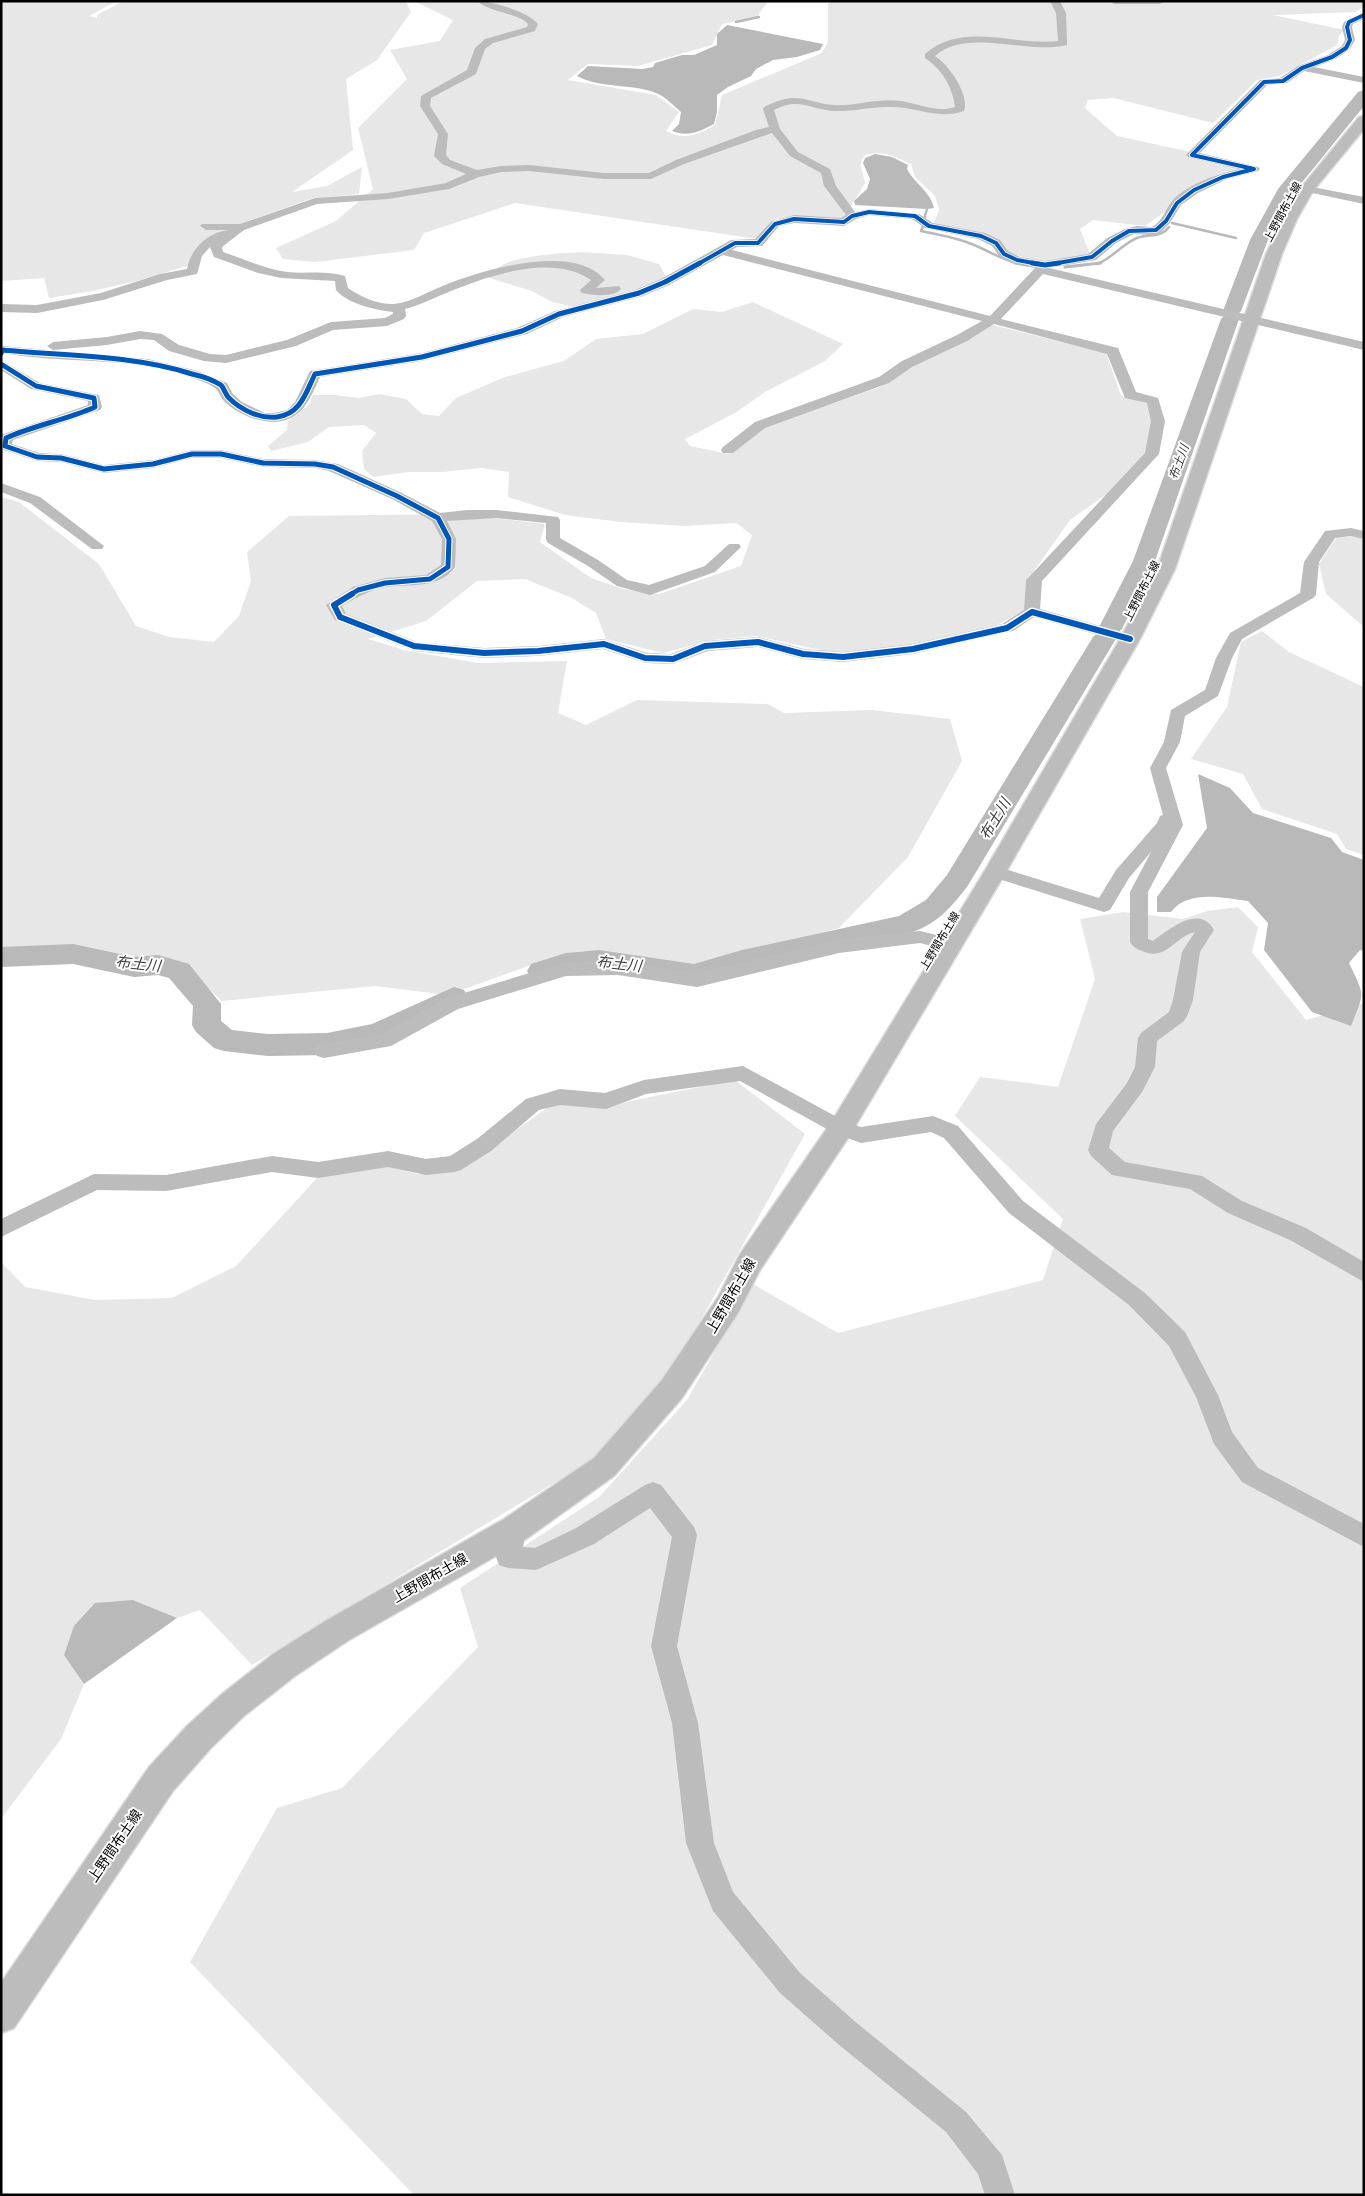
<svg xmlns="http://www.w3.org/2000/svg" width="1365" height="2196" font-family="Figtree,'Noto Sans JP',sans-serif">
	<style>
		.green { fill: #e7e7e7 }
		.water { fill: #b9b9b9 }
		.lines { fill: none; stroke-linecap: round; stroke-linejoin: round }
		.stream-far1 { stroke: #b9b9b9; stroke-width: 2.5 }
		.stream { stroke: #b9b9b9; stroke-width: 3 }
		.river { fill: #b9b9b9; fill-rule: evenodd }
		.major-casing { stroke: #dbdbdb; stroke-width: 3 }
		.minor { fill: #bcbcbc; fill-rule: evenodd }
		.major { fill: #bcbcbc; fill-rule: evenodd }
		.cycleway-far2-casing { stroke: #fff; stroke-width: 5.5 }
		.cycleway-far1-casing { stroke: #fff; stroke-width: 7 }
		.cycleway-casing { stroke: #fff; stroke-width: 9 }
		.cycleway-far2 { stroke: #0057b8; stroke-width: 4 }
		.cycleway-far1 { stroke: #0057b8; stroke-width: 5 }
		.cycleway { stroke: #0057b8; stroke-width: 6 }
		.labels { text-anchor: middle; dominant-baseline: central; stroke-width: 4; stroke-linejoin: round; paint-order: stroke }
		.far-street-label { font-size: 11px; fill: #000; stroke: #fff }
		.far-water-label { font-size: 12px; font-style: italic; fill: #3c3c3c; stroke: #fff }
		.street-label { font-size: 14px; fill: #000; stroke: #fff }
		.water-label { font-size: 15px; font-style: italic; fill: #3c3c3c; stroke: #fff }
	</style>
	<rect width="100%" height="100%" fill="#fff"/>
	<g class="green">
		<path d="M1,1H117L89,16L97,18V15L123,1H406L411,12L377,60L346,79L353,150L292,192L327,186L362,167L359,194L313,198L251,220L210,239L193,264L141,280L93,291L49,298L44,278L1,281Z"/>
		<path d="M414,1H768L757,17L722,24L712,45L638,66L588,64L568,80L656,95L679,112L666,131C686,141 696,135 715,125L722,95L822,53L828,42V4L833,1H1364V7L1355,12L1273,15L1345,30L1339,36L1337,45L1280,76L1257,80L1213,123L1113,98L1088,100L1085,108L1117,136L1191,152L1245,168L1212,178L1145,226L1093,220L1080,229L1090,254L1050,262L1030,259L1009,253L990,236L933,225L939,210L935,196L915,177L911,164C893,156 884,150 865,155L860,163L865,183L843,219H776L757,239L515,203L424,233L414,250L315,262L283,259L276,248L336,221L373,189L358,128L407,79L390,50L440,41L453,20Z"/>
		<path d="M582,252L627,255L659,264L666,277L628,297L589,310L552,302L532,291L489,278C499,254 559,254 582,252Z"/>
		<path d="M753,302L843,344L825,361L765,392L735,413L685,439L690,446L728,454L765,427L880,387L903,371L993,325L1106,353L1121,395L1148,404L1153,420L1146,454L1114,489L1070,520L1027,581L1025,610L993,627L920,643L844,655L756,636L712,640L663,653L606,639L596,613L570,597L525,579L477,581L426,621L368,639L404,650L478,663L567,661L558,713L586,725L637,700L768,704L784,713L872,710L950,719L962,761L908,857L839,928L698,966L583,951L536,963L448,995L375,986L222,1001L185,967L83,948L1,950V497L19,502L99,564L136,626L169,637L214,642L239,616L251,581L247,552L289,516L460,514L545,524L540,542L591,578L623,589L659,594L741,566L752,535L736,523L684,526L621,522L565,515L508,497L509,472L481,468L442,472H409L373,477L364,469L362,451L376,433L364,425L329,427L308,442L271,451L268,446L287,430L288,421L309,405L313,395H336L358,398L380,394L406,399L422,414L439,416L456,398L505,377L564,361L596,339L643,334L693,309L722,312Z"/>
		<path d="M1355,536L1364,539V627L1326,594L1319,564L1336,538Z"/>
		<path d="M1262,631L1289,652L1364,687V855L1346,849L1337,834L1262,809L1243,774L1191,759L1227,707L1241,642Z"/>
		<path d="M1238,907L1258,927L1252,952L1306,1020L1364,1003V2195H414L190,1962L277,1808L342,1788L478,1647L460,1588L599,1497L687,1400L753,1284L838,1333L1043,1280L1063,1219L955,1116L980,1077L1058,1087L1095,979L1080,919L1123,912L1183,919L1207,911Z"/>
		<path d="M735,1080L805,1134L665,1384L592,1460L252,1665L200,1610L177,1618L133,1600L65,1655L84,1684L61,1739L1,1819V1262L25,1287L95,1300L172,1298L236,1266L318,1177L383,1165L417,1174L461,1169L554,1103L610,1105Z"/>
	</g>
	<g class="water">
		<path d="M727,25L823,44L820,50L797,57L773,60L756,69L751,76L728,87L717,95V112L714,124C699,132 688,137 672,131L679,124L681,112C674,106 665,96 656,93C631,83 601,89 577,76L588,66L643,69L653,67L655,63L682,55H694L717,45V34Z"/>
		<path d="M875,154L892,157L908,165L907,169C915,184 930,191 934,208L927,209L855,205L854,201L867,189L870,179L863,163L865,158Z"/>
		<path d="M1198,774L1230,788L1253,813L1331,838L1342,852L1364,860V951L1360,950L1349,963C1365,997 1365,991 1351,1026L1312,1012L1264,950L1268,923L1248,901C1224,898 1188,889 1171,912H1157V897L1207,828Z"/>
		<path d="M133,1600L177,1618L84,1684L64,1655L74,1626L95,1603Z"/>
	</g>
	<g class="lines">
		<g class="stream-far1">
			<path d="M736,22L759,17"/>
			<path d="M924,219L927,209"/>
			<path d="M1172,223L1236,238"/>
			<path d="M923,226L921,231C939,235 957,237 974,245C991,252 1004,261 1021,264"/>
			<path d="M1097,264C1113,258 1122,244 1137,238C1149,233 1160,239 1169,227"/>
		</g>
		<g class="stream">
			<path d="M1015,263L1038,267"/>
			<path d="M1065,267L1101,263"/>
		</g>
		<g class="river">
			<path d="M1364,90V106L1295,191L1268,240L1241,311L1237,315L1239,319L1155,561L1122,629L1115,635L1117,637L967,887C949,910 936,925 907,934L742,970L694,984L599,970L567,973L541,981L531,978L527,971L531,964L566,953L599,950L694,964L742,950L899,916L926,900L947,875L1093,637L1100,631L1098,629L1133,561L1221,319L1225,315L1223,311L1250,240L1278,189L1358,92Z"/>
			<path d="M73,944L134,957L158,955L189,964L221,1004V1021L232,1030L268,1034L327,1033L372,1024L454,987L464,990L468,997L464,1004L379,1044L327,1055L268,1056L224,1051L214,1048L196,1032L192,1025L193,1006L169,978L158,975L134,977L73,964L1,967V947Z"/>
		</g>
		<g class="major-casing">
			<path id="major" d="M1364,116V129L1313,191L1297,219L1282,254L1175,569L1140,639L1006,872L850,1135L760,1270L738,1313L682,1398L614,1476L526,1539L349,1640L295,1676L244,1716L211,1748L173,1791L14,2028L1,2033V1983L149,1767L187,1726L222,1694L273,1654L327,1620L504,1519L594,1458L662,1380L718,1297L740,1254L832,1121L984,872L1120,639L1157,569L1266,254L1283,219L1300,189L1359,117Z"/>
		</g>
		<g class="minor">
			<path d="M477,1C492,1 529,12 538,24L535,31L493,43L485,49L476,74L431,98L430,106L448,134L446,155L450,160L477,170L501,166L529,165L604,173H649L676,160L756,130L769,127L763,109L764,107C803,87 808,107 843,105C862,104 882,98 901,101C919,104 937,113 955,107C953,88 942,69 925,58V54C962,21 1014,46 1058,41L1056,13L1050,1H1060L1066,13L1067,45C1027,55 967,27 935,56C949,65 970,95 964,111C938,120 917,107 891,107C872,106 853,112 833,111C809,109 799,97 774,110L780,129L798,152L830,169L836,186L855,212L869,209L919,214L933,223L985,233L1000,240L1008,251L1020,257L1045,261L1088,254L1107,238L1125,229L1137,226L1152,227C1163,221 1165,209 1173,200C1190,183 1216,175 1239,169L1188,157L1186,155L1260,80L1280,78L1298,66L1328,55L1342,46L1345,40L1342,27L1344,22L1364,12V19L1353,24L1352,27L1355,40C1347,57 1330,61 1314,67L1364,77V83L1304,71L1287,83L1267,85L1200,153L1258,167L1260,169L1258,171L1227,179L1198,193L1181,205L1170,223L1160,233L1151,235L1134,234L1116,243L1096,260L1049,268L1364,342V350L1043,274L1001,319L1118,348L1136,392L1158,398L1165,421L1159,454L1042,581L1040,609L1136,636L1138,639L1136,642L1130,644L1034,617L1013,631L913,654L843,662L803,659L758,647L708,651L673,664L645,663L603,649L538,656L484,658L414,651L335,620L326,605L353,587L385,578L426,575L441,565L442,539L432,521L392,499L329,471L315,468L263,467L221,458H192L153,468L104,473L61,462L37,461L1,449V435L88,405V401L31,389L1,370V360L40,383L99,395L102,407L100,410L13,440L12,444L39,453L61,454L104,465L153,460L192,450H221L263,459L315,460L338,464L402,493L440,513L467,510H496L558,517L560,520V538L598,560L627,580L649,585L705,566L729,544H739L741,547L715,572L650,595L617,586L588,566L548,543L546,540V523L496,518L447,521L456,539L455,567C440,589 409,584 386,587C369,590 356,598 342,606L346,614L417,642L484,648L538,646L604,639L647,653L671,654L705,641L758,637L804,649L843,652L913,644L1002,624L1024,610L1026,580L1029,577L1145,453L1151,421L1147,403L1125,398L1107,354L994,324L967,341L912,367L889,383L765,428L733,453H723L721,450L723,447L755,422L879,377L902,361L957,335L982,321L723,255L669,285L643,296L563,317L527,334L422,361L320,377C310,399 302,421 274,422C257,422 235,413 223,400C220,396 218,390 215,388C208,383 198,380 190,377C130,356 63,364 1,353V347L3,346L148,359L198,371L227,383L233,394L242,402L265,413H274L287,410L295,402L310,371L422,353L517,328L555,311L635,290L661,279L731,240L755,239L771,222L794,215L841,218L846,215L824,186L821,173L790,156L772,133L684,164L651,179H604L529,171L501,172L479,177L449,189L388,199L317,204L244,230L222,247L223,252C244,259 265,269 287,272C307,274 326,270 345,276L348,288C361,297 378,305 395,304C412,302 429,291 445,285C482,270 574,242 605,280L596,288L619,286L621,289C613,298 593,295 582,293L580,290L591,280C551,252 485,277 444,294C431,299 418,306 405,309L406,316L404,319L387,326L333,330L296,346L226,363L204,361L169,351L154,340L140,339L107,345L53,350L47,346L53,342L107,337L140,331L162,334L179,345L210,354L226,355L287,340L331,322L385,318L393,314V312C375,310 348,304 336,290L335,281L281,278L258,273L214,257L210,247L202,256L197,274L167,280L103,300L37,313L1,312V304L37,305L101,293L160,274L187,269C191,248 208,232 229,230H206L200,226L202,224H240L315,198L388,193L446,183L466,174L442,164L434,156L438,134L420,106L421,96L467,70L475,48L485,39L527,27L528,24C518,13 491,13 477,1ZM869,215L912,219L925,228L978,239L992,246L1000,257L1013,263L1036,267L990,316L732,250L737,247L762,246L779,226L794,223L844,226L856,219Z"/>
			<path d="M1109,1H1165L1160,4H1114Z"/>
			<path d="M1307,186L1364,197V204L1303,191L1301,189L1303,187Z"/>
			<path d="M1,483L40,497L104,546L102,549H92L30,503L1,492Z"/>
			<path d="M1351,528L1364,531V539L1351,536L1335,538L1319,562L1316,595L1313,598L1242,639L1232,658L1218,696L1185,716L1180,742L1166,768L1183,825L1148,892V939L1153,941C1170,929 1199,904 1214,930L1200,952L1193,1000L1187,1016L1184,1021L1157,1041L1155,1067L1142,1092L1113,1131L1109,1148L1125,1162L1202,1176L1242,1201L1306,1228L1364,1262V1282L1290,1240L1228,1213L1190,1189L1112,1175L1091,1156L1088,1150L1096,1124L1127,1083L1135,1067L1138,1038L1141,1033L1169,1012L1173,1000L1182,952L1195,932C1174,937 1166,962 1142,951C1137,949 1133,947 1130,942V892L1151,852L1129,878L1110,910L1104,912L989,876L986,872L989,868L995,866L1099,898L1116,870L1157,823L1160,816L1163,815L1150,768L1164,742L1171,710L1205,690L1216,658L1230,633L1300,593L1304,562L1325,531Z"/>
			<path d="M920,931L958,940L960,945L958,950L951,951L920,943L839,953L697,987L618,975L566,976L458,1009L391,1046L324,1058L317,1056L314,1051L317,1046L324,1044L380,1035L444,999L566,962L618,961L697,973L839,939Z"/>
			<path d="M743,1066L848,1123L861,1127L933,1116L958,1126L1023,1201L1145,1293L1185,1332L1218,1395L1232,1432L1258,1468L1364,1524V1547L1242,1482L1214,1444L1196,1397L1169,1346L1129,1305L1009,1213L944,1138L931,1132L861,1143L834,1133L740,1081L646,1094L606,1109L560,1105L539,1110L491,1151L461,1170L454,1172L426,1175L388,1167L318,1178L272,1172L166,1191L97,1190L1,1237V1219L94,1174L166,1175L272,1156L318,1162L388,1151L426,1159L450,1156L477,1139L526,1099L560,1089L605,1093L644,1080Z"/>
			<path d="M653,1482L661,1485L694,1527L697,1535L677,1646L698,1723L714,1843L733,1892L800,1973L858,2024L966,2112L1002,2155L1015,2195H985L978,2174L946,2132L838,2044L780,1993L713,1911L686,1843L672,1723L651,1646L672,1537L650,1508L594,1544L536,1570L508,1568L499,1565L496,1557L506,1521L515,1518L524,1521L527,1529L523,1547L535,1548L576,1528L645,1485Z"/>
		</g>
		<use href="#major" class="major"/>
		<g class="cycleway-far2-casing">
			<g id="cycleway-far2">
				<path d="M698,264L735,243H758L775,224L794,219L844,222L852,216L869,212L915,216L929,226L981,236L996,243L1004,254L1017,260L1039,264"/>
				<path d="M1052,264L1092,257L1112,241L1129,231L1156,230L1166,221L1177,203L1194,190L1223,177L1254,169L1192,155L1264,82L1283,81L1302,68L1332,57L1346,48L1350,40L1347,27L1349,22L1364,15"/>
			</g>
		</g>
		<g class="cycleway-far1-casing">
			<g id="cycleway-far1">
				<path d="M1032,263L1045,265L1059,263"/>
				<path d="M1,353L3,350C65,356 133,355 192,374C201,376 213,380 221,385C224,388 225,394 229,398C241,410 260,419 277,417C301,414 306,392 315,374L422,357L522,331L559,314L639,293L665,282L700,263"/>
				<path d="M1,364L36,386L94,398L95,407C66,420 35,425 6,438L5,446L37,457L61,458L104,469L153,464L192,454H221L263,463L315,464L333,467L397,496L438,518L449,539L448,567L430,579L385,583L358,590L350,595"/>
			</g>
		</g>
		<g class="cycleway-casing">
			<path id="cycleway" d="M352,594L334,605L340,617L414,646L484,653L538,651L604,644L645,658L673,659L705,646L758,642L803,654L843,657L913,649L1007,628L1032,612L1130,639"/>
		</g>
		<use href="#cycleway-far2" class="cycleway-far2"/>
		<use href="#cycleway-far1" class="cycleway-far1"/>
		<use href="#cycleway" class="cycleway"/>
	</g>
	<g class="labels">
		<g class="far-street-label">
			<text transform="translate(1283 212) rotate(-62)">上野間布土線</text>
			<text transform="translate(1142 591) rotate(-63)">上野間布土線</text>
			<text transform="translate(940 941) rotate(-59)">上野間布土線</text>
		</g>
		<g class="far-water-label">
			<text transform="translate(1179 462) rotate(-70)">布土川</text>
		</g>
		<g class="street-label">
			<text transform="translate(731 1296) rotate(-60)">上野間布土線</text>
			<text transform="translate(430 1578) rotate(-30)">上野間布土線</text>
			<text transform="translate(115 1846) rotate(-56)">上野間布土線</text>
		</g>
		<g class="water-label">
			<text transform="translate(995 819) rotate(-59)">布土川</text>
			<text transform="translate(138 964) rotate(6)">布土川</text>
			<text transform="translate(619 964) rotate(6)">布土川</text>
		</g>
	</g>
	<rect width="1365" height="2196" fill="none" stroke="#000000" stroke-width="5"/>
</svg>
